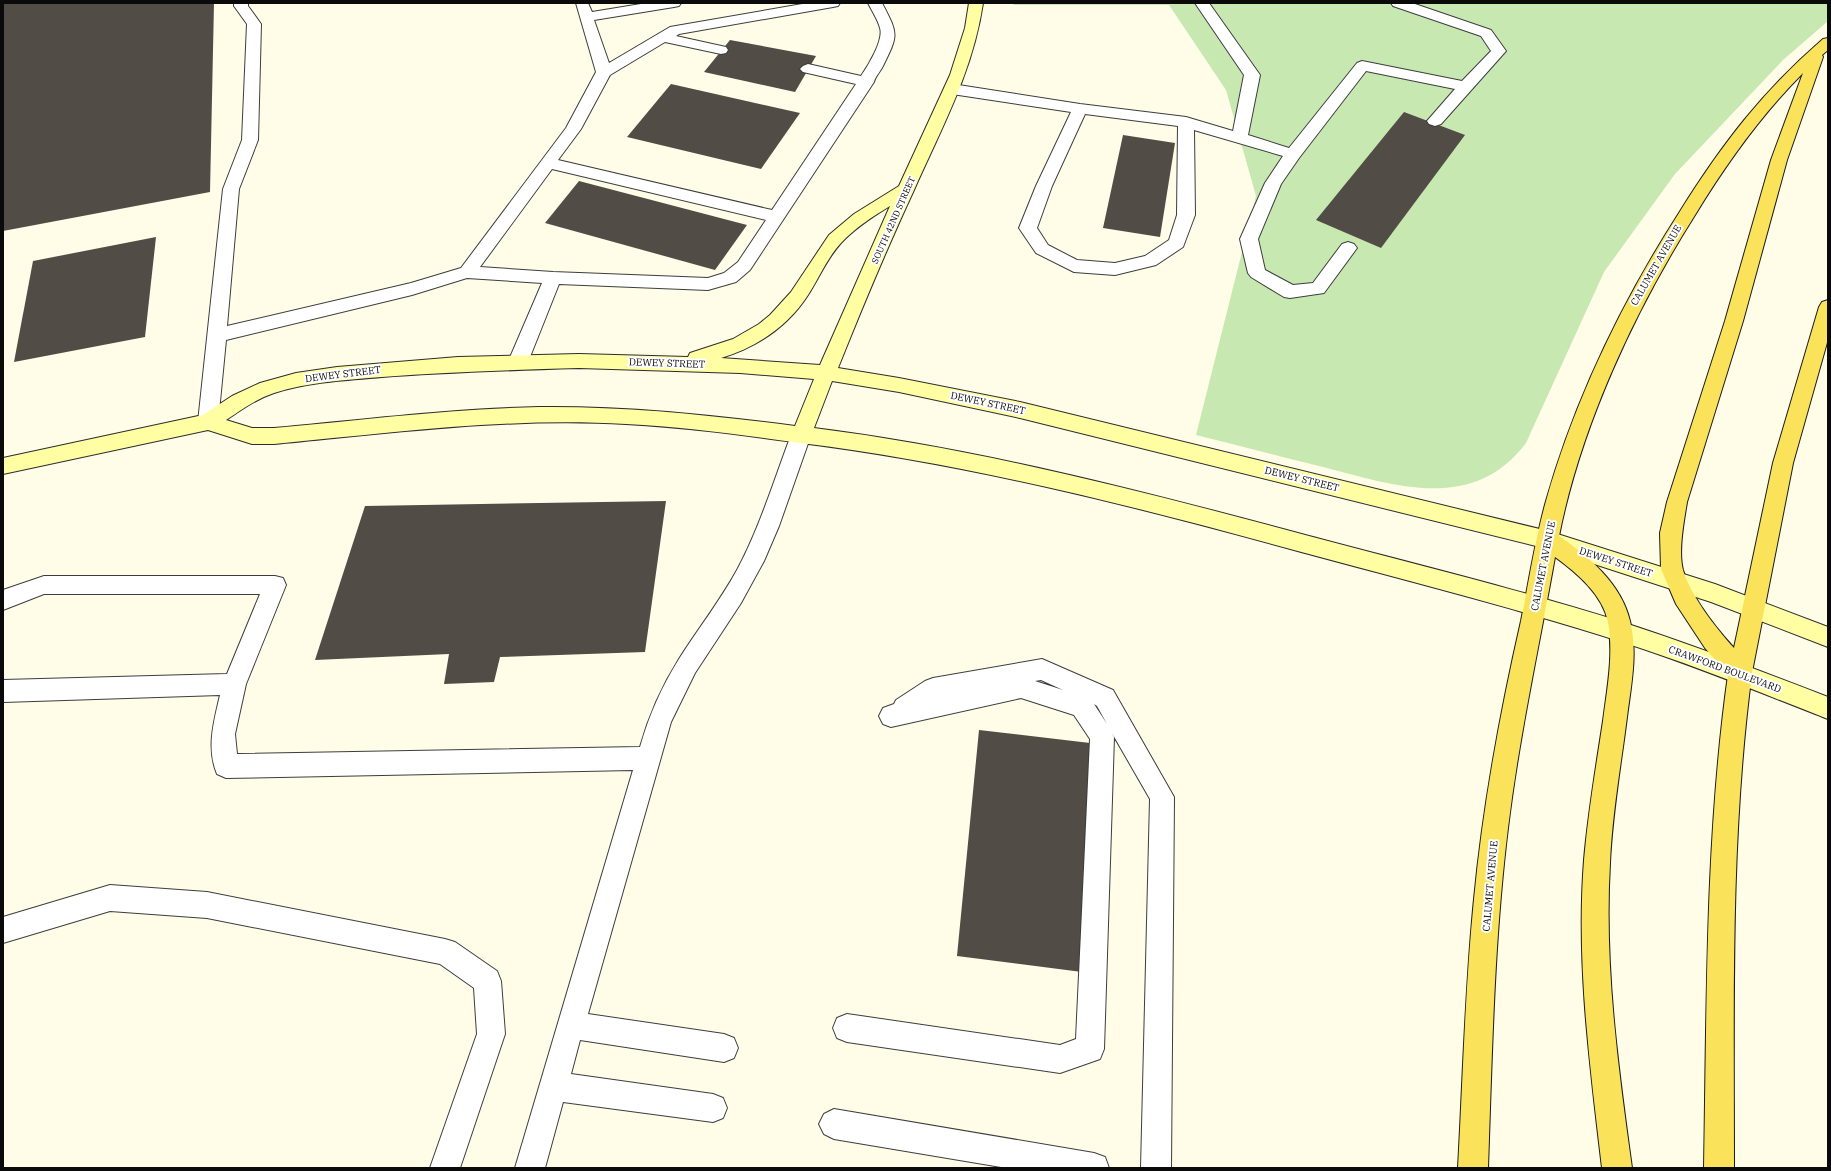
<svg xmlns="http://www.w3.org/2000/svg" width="1831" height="1171" font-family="'IBM Plex Serif',serif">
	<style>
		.green { fill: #c8e8b1 }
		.building { fill: #524c46 }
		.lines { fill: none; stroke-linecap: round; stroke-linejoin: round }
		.lane-casing { stroke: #3d3d3d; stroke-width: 2 }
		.secondary-casing { stroke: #2c2c2c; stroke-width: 2 }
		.primary-casing { stroke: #1b1b1b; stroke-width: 2 }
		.lane { fill: #fff; fill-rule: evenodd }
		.secondary { fill: #fffea2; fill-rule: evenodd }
		.primary { fill: #fae35b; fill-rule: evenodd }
		.labels { text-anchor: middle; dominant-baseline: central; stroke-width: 4; stroke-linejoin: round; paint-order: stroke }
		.far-street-label { font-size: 9px; fill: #0a0a0a; stroke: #fff }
		.street-label { font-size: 10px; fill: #0a0a0a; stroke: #fff }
	</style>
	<rect width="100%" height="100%" fill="#fffde7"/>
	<path class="green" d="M1013,3H1828V21L1783,60L1675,174L1604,272L1526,443C1472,515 1391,484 1319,466C1278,456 1237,445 1196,435L1256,196L1226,90L1169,5H1014Z"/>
	<g class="building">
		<path d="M3,3H214L210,192L3,231Z"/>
		<path d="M730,40L816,56L795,92L704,72Z"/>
		<path d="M671,84L800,113L761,169L627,137Z"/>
		<path d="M1404,112L1465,135L1381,248L1316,220Z"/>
		<path d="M1123,135L1175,143L1160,237L1103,228Z"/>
		<path d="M579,181L747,225L715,270L545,223Z"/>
		<path d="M156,237L145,337L14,362L33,261Z"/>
		<path d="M666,501L645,652L500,657L494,682L444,684L449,654L315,660L365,506Z"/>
		<path d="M979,730L1090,743L1082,972L957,956Z"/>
	</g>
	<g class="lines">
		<g class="lane-casing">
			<g id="lane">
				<path d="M234,3H248V6L261,24L258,140L239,189L227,326L411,283L461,268L566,128L596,72L576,3H588L592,12L647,3H681L679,6L674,7L594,20L609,63L670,27L808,3H840L838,6L833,7L679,34L676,36L726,47L728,50L726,53L721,54L665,42L610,75L581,129L558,160L772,210L856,84L803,72L800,69L803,66L808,64L861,76C868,66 884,40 880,28C878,20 872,11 868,3H882C898,34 899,34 883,66C880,72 875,77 874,82L750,270L736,282L708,290L559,284L528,362L525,367L518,369L511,367L508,362L542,283L467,278L412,295L226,340L218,422L215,427L208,430L201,427L198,422L223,189L242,140L247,24L234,6ZM552,169L766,220L738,262L724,273L708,278L553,272L480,267Z"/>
				<path d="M1195,3H1209L1260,75L1248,135L1289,148L1357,63L1362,61L1462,81L1491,51L1481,36L1393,6L1391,3H1412L1491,30L1506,51L1441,124L1435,126L1429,124L1427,121L1455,89L1366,71L1299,158L1281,184L1258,239L1265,270L1293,285L1313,283L1342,244L1348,242L1354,244L1357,248L1324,293L1290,298L1284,297L1251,277L1248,273L1240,239L1265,183L1283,156L1194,130L1195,215L1183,247L1156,265L1115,275L1074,272L1036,253L1019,228L1036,186L1071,112L952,94L947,92L944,89L947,86L952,84L1080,104L1186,117L1233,131L1244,75ZM1085,114L1178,126L1177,215L1169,240L1145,256L1115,263L1077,260L1048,245L1037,228L1052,186Z"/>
				<path d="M801,427L808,429L811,435L779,526L764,561L741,603L695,673L671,722L588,1014L724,1034L734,1038L738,1048L734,1058L724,1062L580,1040L571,1074L713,1094L723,1098L727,1108L723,1118L713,1122L563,1102L545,1168H515L633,770L226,778L217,774C206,748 214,721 220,695L3,702V680L227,674L260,594H44L3,610V590L44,576H275L283,578L286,585L246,684L235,734L237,754L640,747C649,715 662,686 679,659C698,629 720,601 737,570C760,527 774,480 791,435L794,429Z"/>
				<path d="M1042,659L1113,690L1174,797L1171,1168H1141L1150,799L1112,733L1114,737L1104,1049L1100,1059L1060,1073L847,1042L837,1038L833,1028L837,1018L847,1014L1060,1045L1076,1039L1090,739L1074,715L1021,698L891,727L883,724L879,716L883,708L894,704L896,700L925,681L933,678ZM1041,680L1063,690L1035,681ZM1094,704L1097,706L1107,724Z"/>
				<path d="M110,885L207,892L445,939L455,942L497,971L501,981L505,1034L460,1168H430L477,1034L474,988L440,964L207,918L110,911L3,943V917Z"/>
				<path d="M834,1109L1094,1153L1105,1157L1109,1168H1007L834,1139L824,1134L819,1124L824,1114Z"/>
			</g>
		</g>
		<g class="secondary-casing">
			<path id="secondary" d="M969,3H983C973,71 942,127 914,190C887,248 862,308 838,368L899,378L1020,402L1548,531L1715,584L1828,627V647L1711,602L1548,549L1020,418L899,392L832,381L814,428C981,449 1146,492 1309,536C1414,564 1521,590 1625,623C1693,645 1761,671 1828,697V719C1761,693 1694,665 1625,643C1516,608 1404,580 1294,550C1131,505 968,464 801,443C743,435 684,427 626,424C508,417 391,433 274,444H252L208,430L3,474V458L203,415L232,396L260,383L296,373L337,367L458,357L579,354L688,357L690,353L733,339L759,324L770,315L791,292L829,235L854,214L899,186L950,75L965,28ZM890,206L820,365L721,358C757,347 788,326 808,295C819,278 827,258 841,243C855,228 872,217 890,206ZM579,368L740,373L814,379L795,426C710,415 625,406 539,407C450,409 362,420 274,428H252L226,420C241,410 256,399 274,393C308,382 346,380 382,377C447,372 513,370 579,368Z"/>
		</g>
		<g class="primary-casing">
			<path id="primary" d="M1828,38V50L1822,55L1823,57L1787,160L1743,321L1687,502C1684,521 1678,551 1683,570C1691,596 1715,627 1734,648L1773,463L1819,307L1822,302L1828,300V339L1793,463L1752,672C1730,836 1734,1003 1734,1168H1704C1707,1004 1705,838 1728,675L1705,648L1676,604L1661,569L1660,533L1667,502L1725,321L1771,160L1803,73C1760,116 1726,164 1695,215C1635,310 1581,425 1559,536C1589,557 1621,583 1630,621C1638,652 1631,686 1627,717C1621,765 1612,814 1610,863C1604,965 1618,1067 1632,1168H1602C1590,1066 1576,963 1584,860C1588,813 1596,767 1603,721C1607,689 1614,655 1608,622C1603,595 1577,573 1555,557C1539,647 1519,737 1508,828C1494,941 1492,1055 1488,1168H1458C1463,1078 1465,988 1474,899C1483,805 1500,713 1521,621C1529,581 1535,540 1546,501C1575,399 1622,302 1679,213C1722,144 1762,92 1823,39Z"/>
		</g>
		<use href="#lane" class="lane"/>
		<use href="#secondary" class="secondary"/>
		<use href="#primary" class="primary"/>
	</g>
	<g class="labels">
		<g class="far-street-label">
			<text transform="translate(893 220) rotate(-66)">SOUTH 42ND STREET</text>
		</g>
		<g class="street-label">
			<text transform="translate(1656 265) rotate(-60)">CALUMET AVENUE</text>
			<text transform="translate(667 363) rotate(2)">DEWEY STREET</text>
			<text transform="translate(343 374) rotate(-7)">DEWEY STREET</text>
			<text transform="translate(988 403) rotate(12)">DEWEY STREET</text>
			<text transform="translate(1302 479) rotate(14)">DEWEY STREET</text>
			<text transform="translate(1616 562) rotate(18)">DEWEY STREET</text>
			<text transform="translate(1543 566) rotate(-79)">CALUMET AVENUE</text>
			<text transform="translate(1725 669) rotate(20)">CRAWFORD BOULEVARD</text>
			<text transform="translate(1490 886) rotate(-85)">CALUMET AVENUE</text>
		</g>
	</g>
	<rect width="1831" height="1171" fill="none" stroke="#0a0a0a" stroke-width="8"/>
</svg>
